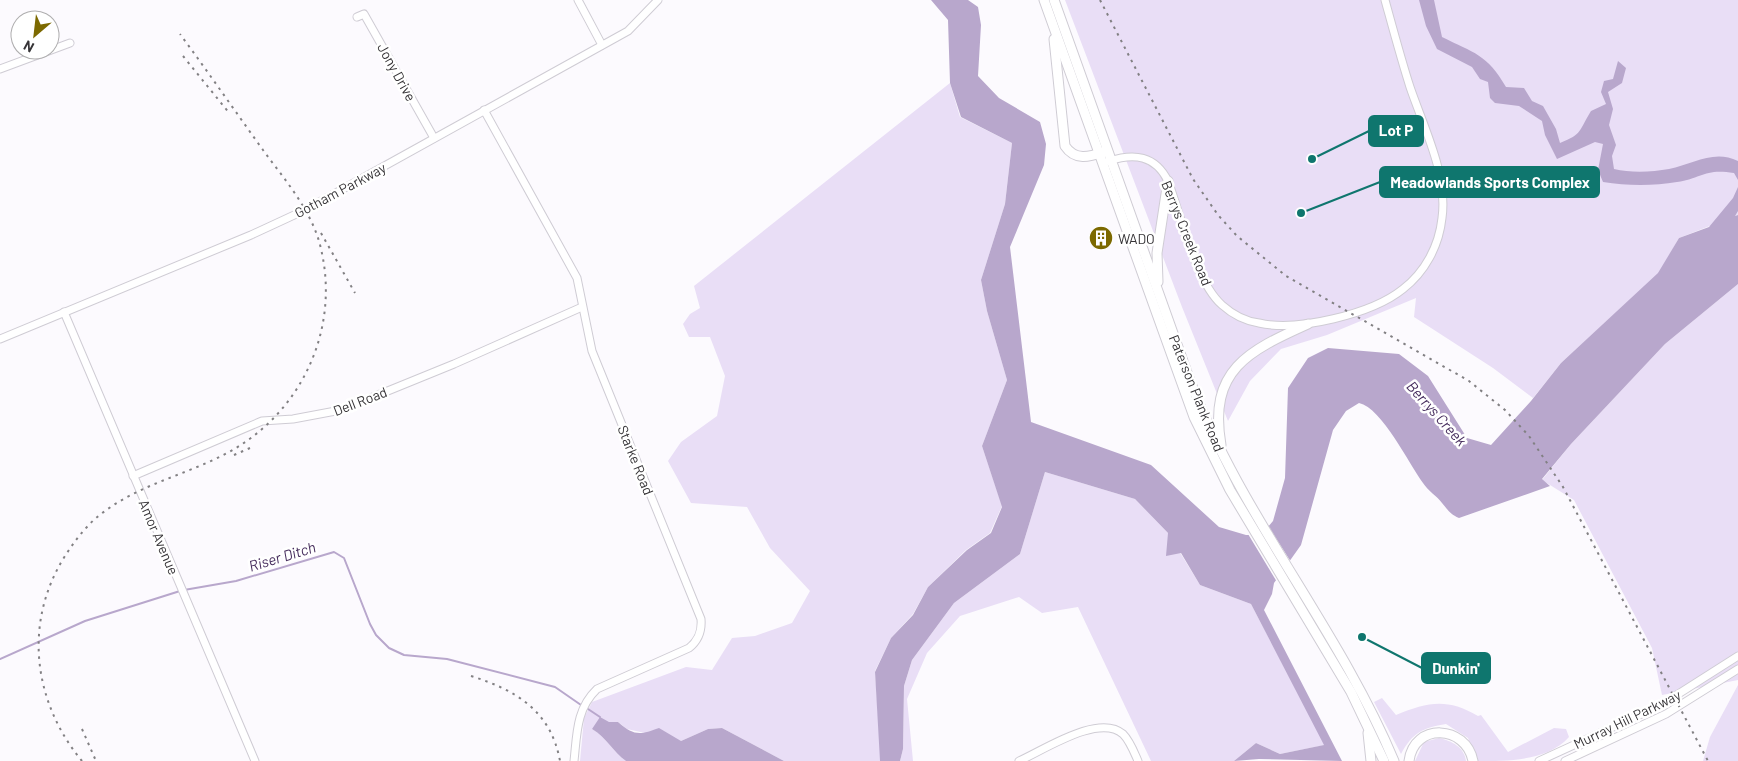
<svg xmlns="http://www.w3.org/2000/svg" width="1738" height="761" font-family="Barlow,sans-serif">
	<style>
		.green { fill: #e9def6 }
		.water { fill: #b8a7cc }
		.pier { fill: #fcfafe }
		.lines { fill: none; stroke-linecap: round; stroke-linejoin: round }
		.stream { stroke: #b8a7cc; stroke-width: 2 }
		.minor-casing { stroke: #cfccd4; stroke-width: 9 }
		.major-casing { stroke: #cfccd4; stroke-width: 11 }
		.minor { stroke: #fff; stroke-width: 7 }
		.major { stroke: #fff; stroke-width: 9 }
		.rail { stroke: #828083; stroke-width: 2; stroke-dasharray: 2.5 5; stroke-linecap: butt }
		.labels { text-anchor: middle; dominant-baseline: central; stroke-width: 5; stroke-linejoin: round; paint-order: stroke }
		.street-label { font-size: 14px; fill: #363437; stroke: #fff }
		.poi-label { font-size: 14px; fill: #363437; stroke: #fff; text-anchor: start }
		.water-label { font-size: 15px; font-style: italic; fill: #462d5d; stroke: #fff }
		.leader { fill: none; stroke: #0f766e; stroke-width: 2 }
		.callout-dot { fill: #0f766e; stroke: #fff; stroke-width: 2 }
		.callout { fill: #0f766e; stroke: #0f766e; stroke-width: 2 }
		.callout-label { font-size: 15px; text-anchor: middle; font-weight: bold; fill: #fff }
	</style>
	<rect width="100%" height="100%" fill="#fcfafe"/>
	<g class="green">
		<path d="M1065,0H1738V215L1679,238L1659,273L1561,363L1533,398L1493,368L1414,317L1416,298L1327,335L1281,349L1250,381L1228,421L1182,307Z"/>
		<path d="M950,83L960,117L1012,143L1005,204L981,280L987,311L1007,380L982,446L1002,506L990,533L966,550L928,587L913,614L891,638L875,671L881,759L880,761H784L722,728L708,729L681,741L627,729L618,722H609L592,729C607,738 613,752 626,761H580L584,718L592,702L686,667L712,670L732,638L755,636L792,623L810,591L770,548L747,507L691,503L668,461L681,442L717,416L725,376L710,337H689L683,324L690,314L700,308L694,286Z"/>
		<path d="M1738,284V680L1662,695L1652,648L1574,500L1542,480L1571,444L1665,344Z"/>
		<path d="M1045,472L1135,499L1168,533L1200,585L1251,604L1325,745L1280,754L1256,743L1234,761H1151L1078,607L1042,613L1019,597L960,616L927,653L907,699L913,761H900L903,749L904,686L912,660L954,603L1020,554Z"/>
		<path d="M1738,685V761H1703L1710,737Z"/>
		<path d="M1382,698L1396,715C1428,702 1447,698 1478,716L1481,715L1508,752L1554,728L1566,729L1569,737C1548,761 1508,761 1477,761L1468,738L1446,724C1423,728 1413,732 1401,754L1374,702Z"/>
		<path d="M1439,738C1452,741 1464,747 1466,761H1415L1424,742Z"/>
	</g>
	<g class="water">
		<path d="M931,0H968L978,7L981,25L978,76L999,98L1040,122L1046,144L1044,165L1010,247L1031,422L1151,465L1219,527L1246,535H1261L1273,521L1285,478L1288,388L1308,358L1328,348L1399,354L1428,376L1467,438L1491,445L1531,401L1561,363L1658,273L1679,238L1709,227L1733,198L1738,187V211L1735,216L1738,215V284L1665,344L1571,444L1542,479L1550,486L1459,518C1450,514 1448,510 1442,503C1437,496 1428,491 1423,483C1409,464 1382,408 1359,403L1346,411L1333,430L1301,545L1274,583L1272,594L1264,610L1342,761L1259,759L1234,761L1256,743L1280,754L1324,745L1251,604L1200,585L1181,553L1166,556L1168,533L1135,499L1045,472L1020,554L954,603L912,660L904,686L903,749L900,761H880L875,672L891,638L913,615L928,587L967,550L991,533L1002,507L982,446L1007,380L987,311L981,280L1005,204L1012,143L961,117L950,83L948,20Z"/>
		<path d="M1419,0H1434L1442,37C1474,53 1487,54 1506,87L1524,88L1532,101L1543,106L1556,129L1560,143C1583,134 1579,130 1591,111L1606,104L1601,92L1604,81L1613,79L1618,61L1626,68L1622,83L1608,92L1613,109L1609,125L1616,145L1612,156L1614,169C1631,173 1652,172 1669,169C1693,164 1714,149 1738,161V180L1734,173C1705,168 1702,178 1677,182C1654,186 1627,186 1603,182L1598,170L1603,144L1595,142L1557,159L1545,135L1542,121L1519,106L1495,103L1490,98L1488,82L1480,79L1472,67L1437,49L1426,26Z"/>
		<path d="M600,717L609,722H618C634,736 640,735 659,728L681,741L708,729L722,728L784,761H626C613,752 607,738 592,729Z"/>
	</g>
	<path class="pier" d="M1267,524L1291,562L1277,582L1248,534L1260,533Z"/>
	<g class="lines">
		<g class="stream">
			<path d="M184,590L236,581L334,552L344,558L370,624L376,635L389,648L404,655L447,659L555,687L581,705"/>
			<path d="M0,659L85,621L180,591"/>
			<path d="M585,707L600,717"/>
		</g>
		<g class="minor-casing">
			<g id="minor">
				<path d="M578,0L602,45"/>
				<path d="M357,17L364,14L434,138"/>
				<path d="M0,69L70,43"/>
				<path d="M484,110L577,278L592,351L701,619C702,631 699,640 689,648L597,689C576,709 577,734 574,761"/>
				<path d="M1109,161C1134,153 1155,155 1168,181C1181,215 1195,281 1222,305C1232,314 1245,321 1259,323C1297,332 1372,314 1403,289C1425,272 1439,246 1442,218C1448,175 1424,128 1410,87C1401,59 1393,29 1385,0"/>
				<path d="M64,312L255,761"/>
				<path d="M0,339L251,235L305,210L628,31L658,0"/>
				<path d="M133,476L262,421L293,419L341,410L454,364L582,307"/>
				<path d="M1019,761C1044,750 1099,713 1123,734C1130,741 1134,752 1138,761"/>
				<path d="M1539,761L1661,705L1738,656"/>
				<path d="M1565,761L1666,714L1738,669"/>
			</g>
		</g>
		<g class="major-casing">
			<g id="major">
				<path d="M1044,0L1194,417L1230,490L1351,692L1384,761"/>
				<path d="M1054,0L1189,378C1240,515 1338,627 1394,761"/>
				<path d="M1054,39L1065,146C1075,161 1089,157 1104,152"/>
				<path d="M1158,282L1157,253L1168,181"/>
				<path d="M1221,445C1208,370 1248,351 1308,324"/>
				<path d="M1368,733L1371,761"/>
				<path d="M1409,761C1414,722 1466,725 1473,761"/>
			</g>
		</g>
		<use href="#minor" class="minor"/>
		<use href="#major" class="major"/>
		<g class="rail">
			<path d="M1100,0L1193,179L1218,215L1237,236L1286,276L1469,381L1505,410L1529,436L1563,487L1708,761"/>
			<path d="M183,56L230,114"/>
			<path d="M321,233L355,293"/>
			<path d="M234,455L250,448"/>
			<path d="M471,676C516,690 551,711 560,761"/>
			<path d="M82,729L96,761"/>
			<path d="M82,761C33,702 23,622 65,556C76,539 88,523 105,511C143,483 189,474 229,452C302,412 340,329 321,249C313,212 285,180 263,150C235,111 208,72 180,34"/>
		</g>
	</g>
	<defs>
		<g id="building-disc" transform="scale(1.25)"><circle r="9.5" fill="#7c6900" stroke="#fff"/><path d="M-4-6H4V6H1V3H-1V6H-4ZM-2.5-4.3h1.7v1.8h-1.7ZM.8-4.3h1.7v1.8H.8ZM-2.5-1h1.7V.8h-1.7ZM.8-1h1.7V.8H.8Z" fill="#fff"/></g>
	</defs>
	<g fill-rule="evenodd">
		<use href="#building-disc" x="1101" y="238"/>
	</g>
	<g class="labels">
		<g class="street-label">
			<text transform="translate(397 72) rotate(61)">Jony Drive</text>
			<text transform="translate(340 190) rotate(-28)">Gotham Parkway</text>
			<text transform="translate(1187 233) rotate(68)">Berrys Creek Road</text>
			<text transform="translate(1197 393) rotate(68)">Paterson Plank Road</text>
			<text transform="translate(360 401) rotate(-21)">Dell Road</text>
			<text transform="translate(636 460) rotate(68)">Starke Road</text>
			<text transform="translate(159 537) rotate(67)">Amor Avenue</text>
			<text transform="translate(1627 719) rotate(-26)">Murray Hill Parkway</text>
		</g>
		<g class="poi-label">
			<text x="1118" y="238">WADO</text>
		</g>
		<g class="water-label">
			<text transform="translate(1437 413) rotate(48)">Berrys Creek</text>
			<text transform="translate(282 556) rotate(-17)">Riser Ditch</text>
		</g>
	</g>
	<path class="leader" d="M1312 159L1369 131M1301 213L1380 182M1362 637L1422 668"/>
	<g class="callout-dot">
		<circle cx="1312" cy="159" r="5"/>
		<circle cx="1301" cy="213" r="5"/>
		<circle cx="1362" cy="637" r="5"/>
	</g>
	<g class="callout">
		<rect x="1369" y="116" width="54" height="30" rx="5"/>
		<rect x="1380" y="167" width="219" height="30" rx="5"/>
		<rect x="1422" y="653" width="68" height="30" rx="5"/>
	</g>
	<g class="callout-label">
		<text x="1396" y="136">Lot P</text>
		<text x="1490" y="188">Meadowlands Sports Complex</text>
		<text x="1456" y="674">Dunkin'</text>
	</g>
	<g transform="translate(35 35) rotate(208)"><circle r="24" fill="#ffffff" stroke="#afaeaf"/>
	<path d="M0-4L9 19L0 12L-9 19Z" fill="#7c6900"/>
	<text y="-8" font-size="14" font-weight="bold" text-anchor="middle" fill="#363437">N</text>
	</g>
</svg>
